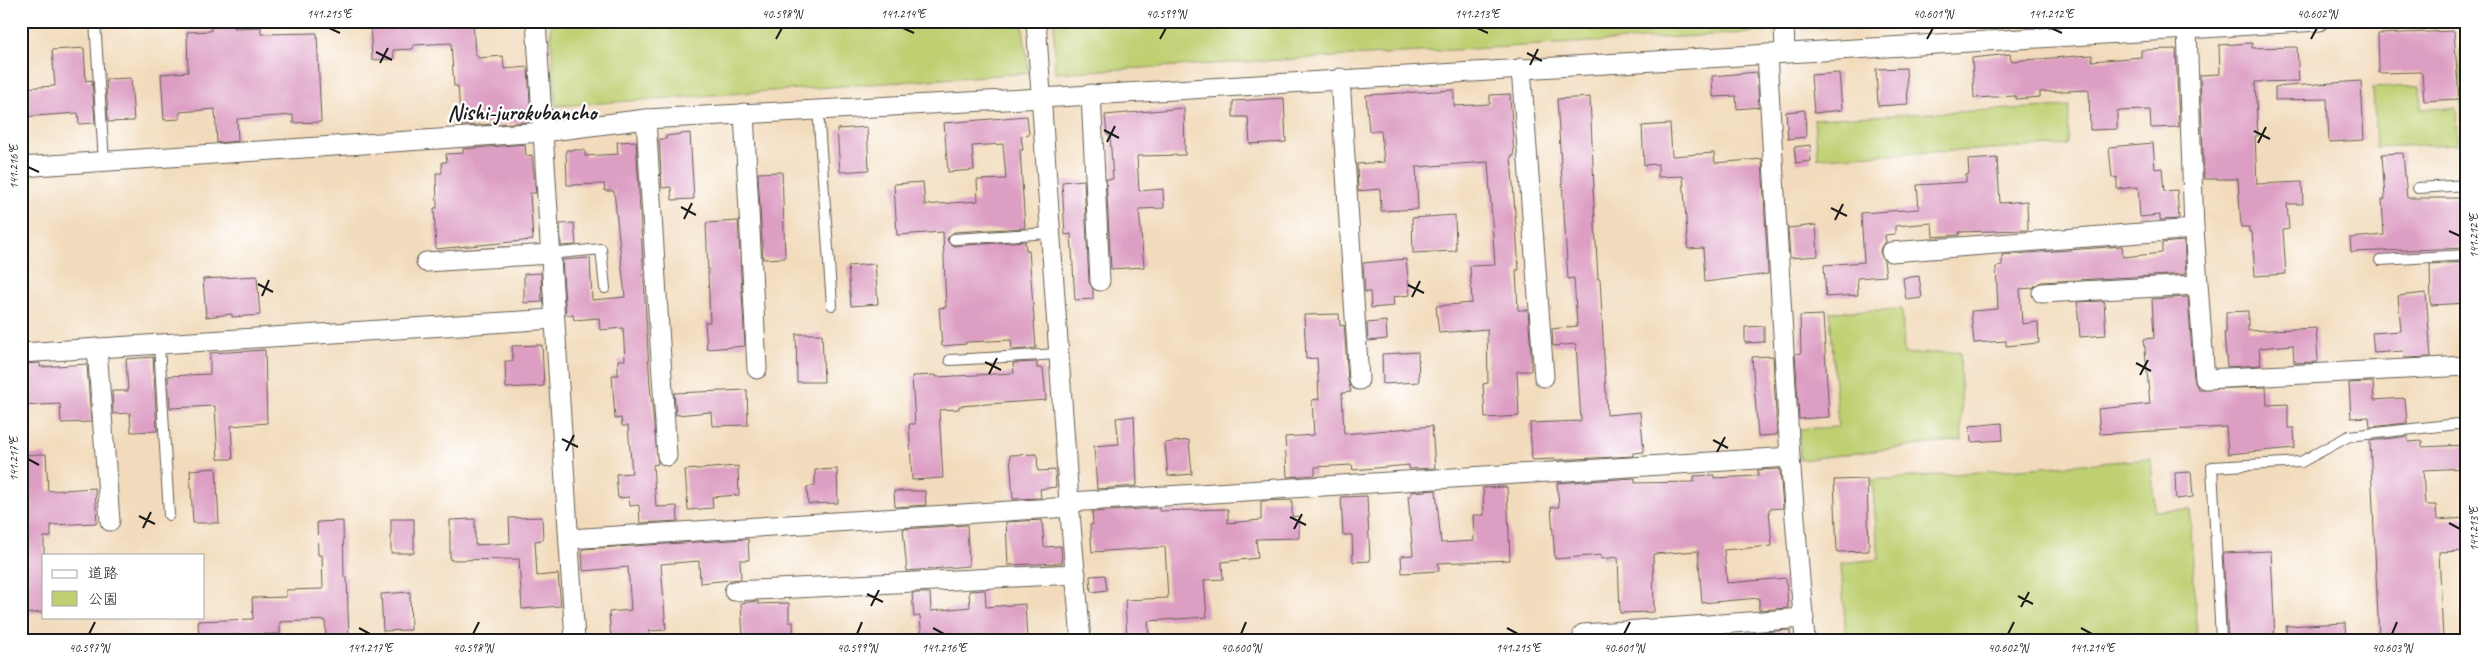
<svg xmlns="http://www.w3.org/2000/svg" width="2488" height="661" font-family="Caveat,'Klee One',sans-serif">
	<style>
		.green { fill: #bfd073; stroke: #6e7648 }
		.building { fill: #dd9ec3 }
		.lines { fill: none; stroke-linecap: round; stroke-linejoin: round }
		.service-casing { stroke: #675f54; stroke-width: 12 }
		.minor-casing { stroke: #675f54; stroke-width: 21 }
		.service { stroke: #fff; stroke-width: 10 }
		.minor { stroke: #fff; stroke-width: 19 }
		.ticks { fill: none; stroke: #1c1c1c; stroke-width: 2 }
		.labels { text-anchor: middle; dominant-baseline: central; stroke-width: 4.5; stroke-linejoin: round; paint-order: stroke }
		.quarter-label { font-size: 22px; font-weight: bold; fill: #1c1c1c; stroke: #fff }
		.neatline { fill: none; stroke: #1c1c1c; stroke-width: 2 }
		.ticks-label { font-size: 12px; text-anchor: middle; fill: #1c1c1c }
	</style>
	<rect width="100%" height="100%" fill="#fff"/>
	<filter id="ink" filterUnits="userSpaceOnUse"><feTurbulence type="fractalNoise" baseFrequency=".02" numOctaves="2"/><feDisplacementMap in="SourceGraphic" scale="10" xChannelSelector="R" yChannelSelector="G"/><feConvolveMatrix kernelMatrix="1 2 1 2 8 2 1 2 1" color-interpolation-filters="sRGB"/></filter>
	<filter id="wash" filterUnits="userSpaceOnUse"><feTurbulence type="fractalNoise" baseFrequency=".0096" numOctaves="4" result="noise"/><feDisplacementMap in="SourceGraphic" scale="20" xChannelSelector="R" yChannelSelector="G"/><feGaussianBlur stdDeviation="1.12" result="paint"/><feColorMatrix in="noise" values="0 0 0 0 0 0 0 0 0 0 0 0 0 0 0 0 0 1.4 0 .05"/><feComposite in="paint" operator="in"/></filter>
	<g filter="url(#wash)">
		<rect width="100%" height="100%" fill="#f2dbbc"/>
		<g class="green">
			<path d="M550,21H1022L1029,73L556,106Z"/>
			<path d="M1054,21H1766V32L1055,73Z"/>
			<path d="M1801,21H1942L1801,29Z"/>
			<path d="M2459,48H2467V131H2462Z"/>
			<path d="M2420,86L2421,109L2456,108L2457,144L2376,147L2373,88Z"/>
			<path d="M2069,106L2068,145L1818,158L1814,119Z"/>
			<path d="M1902,309L1904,354L1960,352L1962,440L1800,460L1799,429L1838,427L1830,312Z"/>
			<path d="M2151,459L2155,511L2190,510L2197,640H1846L1841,563L1879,559L1872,480Z"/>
		</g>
		<g id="blocks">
			<g class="building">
				<path d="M370,21H473L475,55H477L478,58L503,56L504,69L528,67L531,122L461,126L458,86H454L451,43L413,45V49L393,50L394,59L372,60Z"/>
				<path d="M234,23V28L261,27V34L317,33L321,122L293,123V115L237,119L238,141L217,143L215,109L180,112V119L164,120L161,74L188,72L187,32L211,31V24Z"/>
				<path d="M2454,31L2459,99L2424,101L2422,74L2420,72L2379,73L2378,34Z"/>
				<path d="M2252,43V48L2297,47L2299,81L2255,82L2258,136H2255L2257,184L2302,182L2303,204H2287L2289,229L2283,230L2286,274L2255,276L2252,232H2249V227H2241L2238,179H2204L2200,75L2220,74L2219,45Z"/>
				<path d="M84,48L86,81L92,80L95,123L79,124L78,113L21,117V88L55,86L52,50Z"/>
				<path d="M2176,49L2179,127L2151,128L2150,110L2117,111V129L2090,130L2089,90L2040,92V97L2016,99V96L1974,98L1972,58L2010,54L2011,61L2092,55V61L2141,57V50Z"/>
				<path d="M1906,68L1908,104L1878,106L1876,69Z"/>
				<path d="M1757,72L1759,107L1737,109L1736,96L1713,97L1712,76Z"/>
				<path d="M1839,73L1842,110L1814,113L1811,75Z"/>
				<path d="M131,78L134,121L108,122L106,79Z"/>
				<path d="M2361,81L2364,140L2329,142L2327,99L2275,100V87Z"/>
				<path d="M1454,90V106L1490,104V95L1510,94L1514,156H1511L1519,270H1516L1518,310H1528L1531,354V371H1517L1519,416L1485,418L1483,384L1488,383L1487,329L1439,333L1436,306L1472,303L1470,266L1495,265L1488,162L1416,167L1418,209L1381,211L1380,189L1358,191L1357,164L1384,162L1381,131H1369L1366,95Z"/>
				<path d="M1590,97L1594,188H1593L1598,279H1600L1607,415L1640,412L1644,452L1633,453V456L1555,460V459L1532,460L1530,423L1581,421L1576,344L1553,346L1552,329L1577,326L1574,278L1568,279L1557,99Z"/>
				<path d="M1284,98L1286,142L1250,144L1248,117H1233V101Z"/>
				<path d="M1184,108L1185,155L1137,156L1139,191L1163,189L1164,208L1139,209L1144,267L1111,269L1106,179H1113L1110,135H1107L1105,115Z"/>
				<path d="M1805,110L1806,137L1788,139L1786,112Z"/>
				<path d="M1027,116L1029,135L1021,136L1023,150H1020L1025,228L954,232L947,239L949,243L954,246L1025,241L1026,250H1029L1036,348L1012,350L1011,340L966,342V344L942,346L939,308L946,307L943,232L897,235L894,184L923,182L925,205L978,201L977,180L1006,179L1003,144L972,146L974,170L948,172L944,123Z"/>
				<path d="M1670,124L1672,156L1714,153L1715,163L1762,159L1768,274L1705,282L1703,248L1688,249L1683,176L1658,177V164L1644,165L1642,126Z"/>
				<path d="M867,127L869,170L840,172L837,129Z"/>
				<path d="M690,133L694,199L672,200L671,187L662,188L659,139H666V136Z"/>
				<path d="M636,141L650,386L658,464L653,465L656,507L677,506L678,521L640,523L639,505L630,506L629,497L618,498L616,474L632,473L628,426H622L621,418L615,419L612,375H618V360H625L623,328L600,330L599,318L574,320L573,315H566L562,260L590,258L592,300L625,297L614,191H605L604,184L567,185L566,150H585V156L618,154L617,142Z"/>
				<path d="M2153,143L2155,169L2162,168L2164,191L2177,190L2179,219L2160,220V215L2140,217L2138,187L2117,189V177L2112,178L2109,147Z"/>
				<path d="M525,144L526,156L532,155L535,185L536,193H530L533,240L436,249L434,208H437L436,173H442V162H447L446,154L463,153V149Z"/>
				<path d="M1810,145L1811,161L1796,163L1794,147Z"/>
				<path d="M2403,153L2407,198H2467V248L2351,252L2350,238L2384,235L2382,200L2385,199L2382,154Z"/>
				<path d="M1997,158L2000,203L2027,201L2028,230L1959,232V235L1933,237L1932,223L1895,226V234L1885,235L1886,242L1881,247L1880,252L1884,261L1886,276L1857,278L1858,295L1826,297L1824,265L1864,262L1861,213L1919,209L1917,185L1966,182V175L1969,174L1968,160Z"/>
				<path d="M782,172L785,258L763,259L758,173Z"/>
				<path d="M1084,180L1089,282L1093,289V299L1075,300L1071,234L1065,235L1062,182Z"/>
				<path d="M1455,215L1456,251L1413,253L1412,218Z"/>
				<path d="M738,221L745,346L707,349L705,322H710L706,223Z"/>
				<path d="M574,223L576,245L561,246L560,224Z"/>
				<path d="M1816,225L1818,256L1790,258L1788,228Z"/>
				<path d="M2184,241L2186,274L2041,282L2032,288L2020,289L2022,324L2038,322L2039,343L2006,346V341L1974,343L1971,311L1998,309L1996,267L2002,266V255L2122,246L2123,257L2162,253V243Z"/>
				<path d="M1406,259L1410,295L1393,297L1394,306L1371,308L1370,292H1365L1363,263Z"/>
				<path d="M2467,262V303L2431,305L2430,264Z"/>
				<path d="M875,264L878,304L851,306L848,266Z"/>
				<path d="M541,273L542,302L524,303V274Z"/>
				<path d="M257,276L260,315L232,317V314L206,317L203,279Z"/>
				<path d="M1919,276L1922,298L1906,300L1903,278Z"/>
				<path d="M2426,293L2431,357L2404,358L2403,351L2374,353L2372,333L2401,331L2398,296Z"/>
				<path d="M2188,297L2194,380L2198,389L2266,387L2267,405L2288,404V428H2294L2295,448L2228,454L2226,427L2100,434L2098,409L2150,404L2144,339L2154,338L2152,299Z"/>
				<path d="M2104,301L2106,335L2080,337L2077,302Z"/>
				<path d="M2248,311V331L2316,328L2318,362L2294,363L2293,345L2259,348L2261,365L2227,367L2224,333H2226V312Z"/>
				<path d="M1339,314L1340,326L1344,325L1348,381L1351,392L1342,393L1344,434L1432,426L1435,468L1409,469V465L1353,470L1352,465L1315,467V475L1287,477L1285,437L1314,435L1312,400L1319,399L1317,358L1306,359L1304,315Z"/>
				<path d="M1823,315L1829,417L1799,419L1795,354L1801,353L1800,316Z"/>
				<path d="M1386,321L1387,339L1368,341L1367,323Z"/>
				<path d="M1764,326V342L1745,343V327Z"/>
				<path d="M796,334H822L824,382H797Z"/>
				<path d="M542,345L544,386L506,388L505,361H513L512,346Z"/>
				<path d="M265,350L267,423L231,426L233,459H218L215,406L170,408L168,376L210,374V353Z"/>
				<path d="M1418,352L1419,382L1383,384L1382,354Z"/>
				<path d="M1773,356L1777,435L1758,436L1752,357Z"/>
				<path d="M153,357L157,431L131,432L130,413L113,414L112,391H128L126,359Z"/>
				<path d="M1037,362V368H1043L1046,400L959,406V409L939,410L943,478L912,480L909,424H915L912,376L936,375L937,377L1014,373L1013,363Z"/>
				<path d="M40,363V367L87,364L91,422L61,423L60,404L21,406V364Z"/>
				<path d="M2373,382L2374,400L2405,398L2407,423L2370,427L2369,417L2351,418L2349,383Z"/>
				<path d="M747,390L748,425L712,426L711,412L676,415L674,393Z"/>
				<path d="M1134,416L1137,486L1097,489L1094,446L1119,444L1116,418Z"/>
				<path d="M2002,423L2003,440L1971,442L1970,426Z"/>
				<path d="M2408,436V442L2422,441V447L2467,445V468L2423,470L2425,505H2436L2437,520L2467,518V551L2439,552L2443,640H2379L2370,441Z"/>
				<path d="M1189,440L1192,474L1168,476L1165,443Z"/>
				<path d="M46,454L48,491L95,488L97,523L51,525V537H44V612L21,614V455Z"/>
				<path d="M1037,454L1038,471L1055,470L1056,487L1040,489L1041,498L1013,499L1010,455Z"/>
				<path d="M738,466L739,495L712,497L713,508L688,510L685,470Z"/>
				<path d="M216,468L219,523H193L190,470Z"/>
				<path d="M837,469L838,503L808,504L807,487L815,486V470Z"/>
				<path d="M1780,469L1783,508L1769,509L1772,546L1724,550L1727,583L1786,578L1788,608L1759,610V598L1702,603L1698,551L1653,554L1654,612L1620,613L1618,557L1601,559V555L1555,559L1551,507H1559L1557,483L1635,478V483L1694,482V476L1714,475V478L1758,476V470Z"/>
				<path d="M2191,472L2193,497L2176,499L2175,473Z"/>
				<path d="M1867,479L1869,551L1837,552L1834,480Z"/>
				<path d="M1507,487L1510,560L1438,563L1439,571L1402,573L1401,556L1413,555L1408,496H1411V492L1436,490L1441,543L1474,541L1473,515H1484L1483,488Z"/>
				<path d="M894,491H925L926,505L895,507Z"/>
				<path d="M1367,496L1370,561L1353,562L1352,535H1343L1341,497Z"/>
				<path d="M1292,500V517L1299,516V538L1256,539L1258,558L1222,562L1223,579L1204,580L1207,617L1148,621L1149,640H1127L1125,600L1168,598L1165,547L1092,552L1090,525L1093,524L1092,512L1159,508V511L1228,509V523L1261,520V501Z"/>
				<path d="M542,517L543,540L535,541L537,576L558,574L561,606L522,609L519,559L450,560V520L475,519V545L510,543L509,518Z"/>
				<rect x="391" y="519" width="23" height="34"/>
				<path d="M1042,520L1044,547L1061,546L1062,563L1008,565L1006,522Z"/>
				<path d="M343,521L344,577H347L349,640H326L325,620L280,622V634L230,635V640H199L198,621L253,619L252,598L286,597V590L323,589L322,555H318L317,522Z"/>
				<path d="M967,525L969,566L907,571L903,529Z"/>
				<path d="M748,539L749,560H740L741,579L700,583L699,561L661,564L666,630L649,631V640H611L609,612L631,610L628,567L583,571L582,549Z"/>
				<path d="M2271,551L2275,640H2228L2223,553Z"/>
				<path d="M1105,575L1107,590L1091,592L1090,576Z"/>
				<path d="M985,590L986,607L1025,604L1027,640H922L920,616L914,617L912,593H930L931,611L970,607L969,591Z"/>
				<path d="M410,592L411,630L383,631L381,594Z"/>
				<path d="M758,601V604L789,603V622H793L794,640H743L741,603Z"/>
				<path d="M2345,623L2346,640H2287L2286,626Z"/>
				<path d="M1790,630L1791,640H1761V632Z"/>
			</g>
		</g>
	</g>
	<g filter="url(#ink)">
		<use href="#blocks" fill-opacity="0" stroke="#675f54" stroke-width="1"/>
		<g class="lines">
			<g class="service-casing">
				<g id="service">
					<path d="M95,21L104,162"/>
					<path d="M818,109L832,305"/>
					<path d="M2418,188L2467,185"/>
					<path d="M954,239L1050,233"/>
					<path d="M549,254L601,249L605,288"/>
					<path d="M2380,260L2467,255"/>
					<path d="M159,344L169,515"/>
					<path d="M950,360L1059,354"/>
					<path d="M2221,640L2212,467L2301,462L2349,436L2467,423"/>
				</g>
			</g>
			<g class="minor-casing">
				<g id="minor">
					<path d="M536,21L575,640"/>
					<path d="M1036,21L1069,502L1081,640"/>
					<path d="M1784,21L1785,52"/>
					<path d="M2187,29L2194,229L2205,379L2467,366"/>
					<path d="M1767,54L1790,457L1805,640"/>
					<path d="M1521,68L1544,377"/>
					<path d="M1340,78L1359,380"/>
					<path d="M1091,94L1100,281"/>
					<path d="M744,113L757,369"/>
					<path d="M646,119L667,456"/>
					<path d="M21,167L543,132L646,119L1041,98L2319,21"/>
					<path d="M1891,252L2194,229"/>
					<path d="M426,262L549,254"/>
					<path d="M2042,293L2197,285"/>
					<path d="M97,348L110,521"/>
					<path d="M21,353L553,319"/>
					<path d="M1069,502L1790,457"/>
					<path d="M569,539L1070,507"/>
					<path d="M734,591L1076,574"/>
					<path d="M1583,634L1804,618"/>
				</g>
			</g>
			<use href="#service" class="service"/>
			<use href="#minor" class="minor"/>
		</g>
	</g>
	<path class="ticks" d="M329,28L340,33M903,28L914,33M1477,28L1488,33M2051,28L2062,33M776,39L782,28M1160,39L1166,28M1927,39L1933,28M2311,39L2317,28M376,52L392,60M1527,53L1542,61M380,63L388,48M1530,65L1538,49M1104,130L1119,138M2254,131L2270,139M1107,142L1115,126M2258,143L2266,127M28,167L39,172M681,207L696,215M1831,208L1847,216M684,219L692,203M1835,220L1843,204M2449,231L2460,236M258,284L273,292M1408,285L1424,293M262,296L269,280M1412,297L1420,281M985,362L1001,370M2136,363L2151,371M989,374L997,358M2140,375L2148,360M562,439L578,447M1713,440L1728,448M566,451L574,435M1717,452L1725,437M28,459L39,465M139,516L155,524M1290,517L1306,525M2449,523L2460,529M143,528L151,512M1294,529L1302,514M867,594L883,602M2018,596L2033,604M871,606L879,590M2021,607L2029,592M359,628L370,634M933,628L944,634M1507,628L1518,634M2081,628L2092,634M89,634L95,622M473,634L479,622M857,634L862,622M1241,634L1246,622M1624,634L1630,622M2008,634L2014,622M2392,634L2397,622"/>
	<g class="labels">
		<g class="quarter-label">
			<text x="522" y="113">Nishi-jurokubancho</text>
		</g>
	</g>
	<rect width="2488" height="661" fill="none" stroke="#fff" stroke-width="55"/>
	<rect x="42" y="554" width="162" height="65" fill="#ffffff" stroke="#a4a4a4"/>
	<rect x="52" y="570" width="25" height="8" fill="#ffffff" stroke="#a4a4a4"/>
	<text x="88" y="578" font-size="15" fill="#1c1c1c">道路</text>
	<rect x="52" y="591" width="25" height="15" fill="#bfd073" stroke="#a4a4a4"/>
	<text x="88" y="604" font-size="15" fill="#1c1c1c">公園</text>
	<rect x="28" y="28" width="2432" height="606" class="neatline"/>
	<g class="ticks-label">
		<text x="329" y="18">141.215°E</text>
		<text x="782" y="18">40.598°N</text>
		<text x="903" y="18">141.214°E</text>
		<text x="1166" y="18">40.599°N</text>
		<text x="1477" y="18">141.213°E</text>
		<text x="1933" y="18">40.601°N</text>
		<text x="2051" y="18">141.212°E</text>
		<text x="2317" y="18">40.602°N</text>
		<text transform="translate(14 167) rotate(-90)" y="4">141.216°E</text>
		<text transform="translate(2474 236) rotate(-90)" y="4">141.212°E</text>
		<text transform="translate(14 459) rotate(-90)" y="4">141.217°E</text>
		<text transform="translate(2474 529) rotate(-90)" y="4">141.213°E</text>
		<text x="89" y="652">40.597°N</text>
		<text x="370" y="652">141.217°E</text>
		<text x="473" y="652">40.598°N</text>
		<text x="857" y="652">40.599°N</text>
		<text x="944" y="652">141.216°E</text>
		<text x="1241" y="652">40.600°N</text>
		<text x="1518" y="652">141.215°E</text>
		<text x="1624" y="652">40.601°N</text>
		<text x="2008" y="652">40.602°N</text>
		<text x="2092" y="652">141.214°E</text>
		<text x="2392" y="652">40.603°N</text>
	</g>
</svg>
